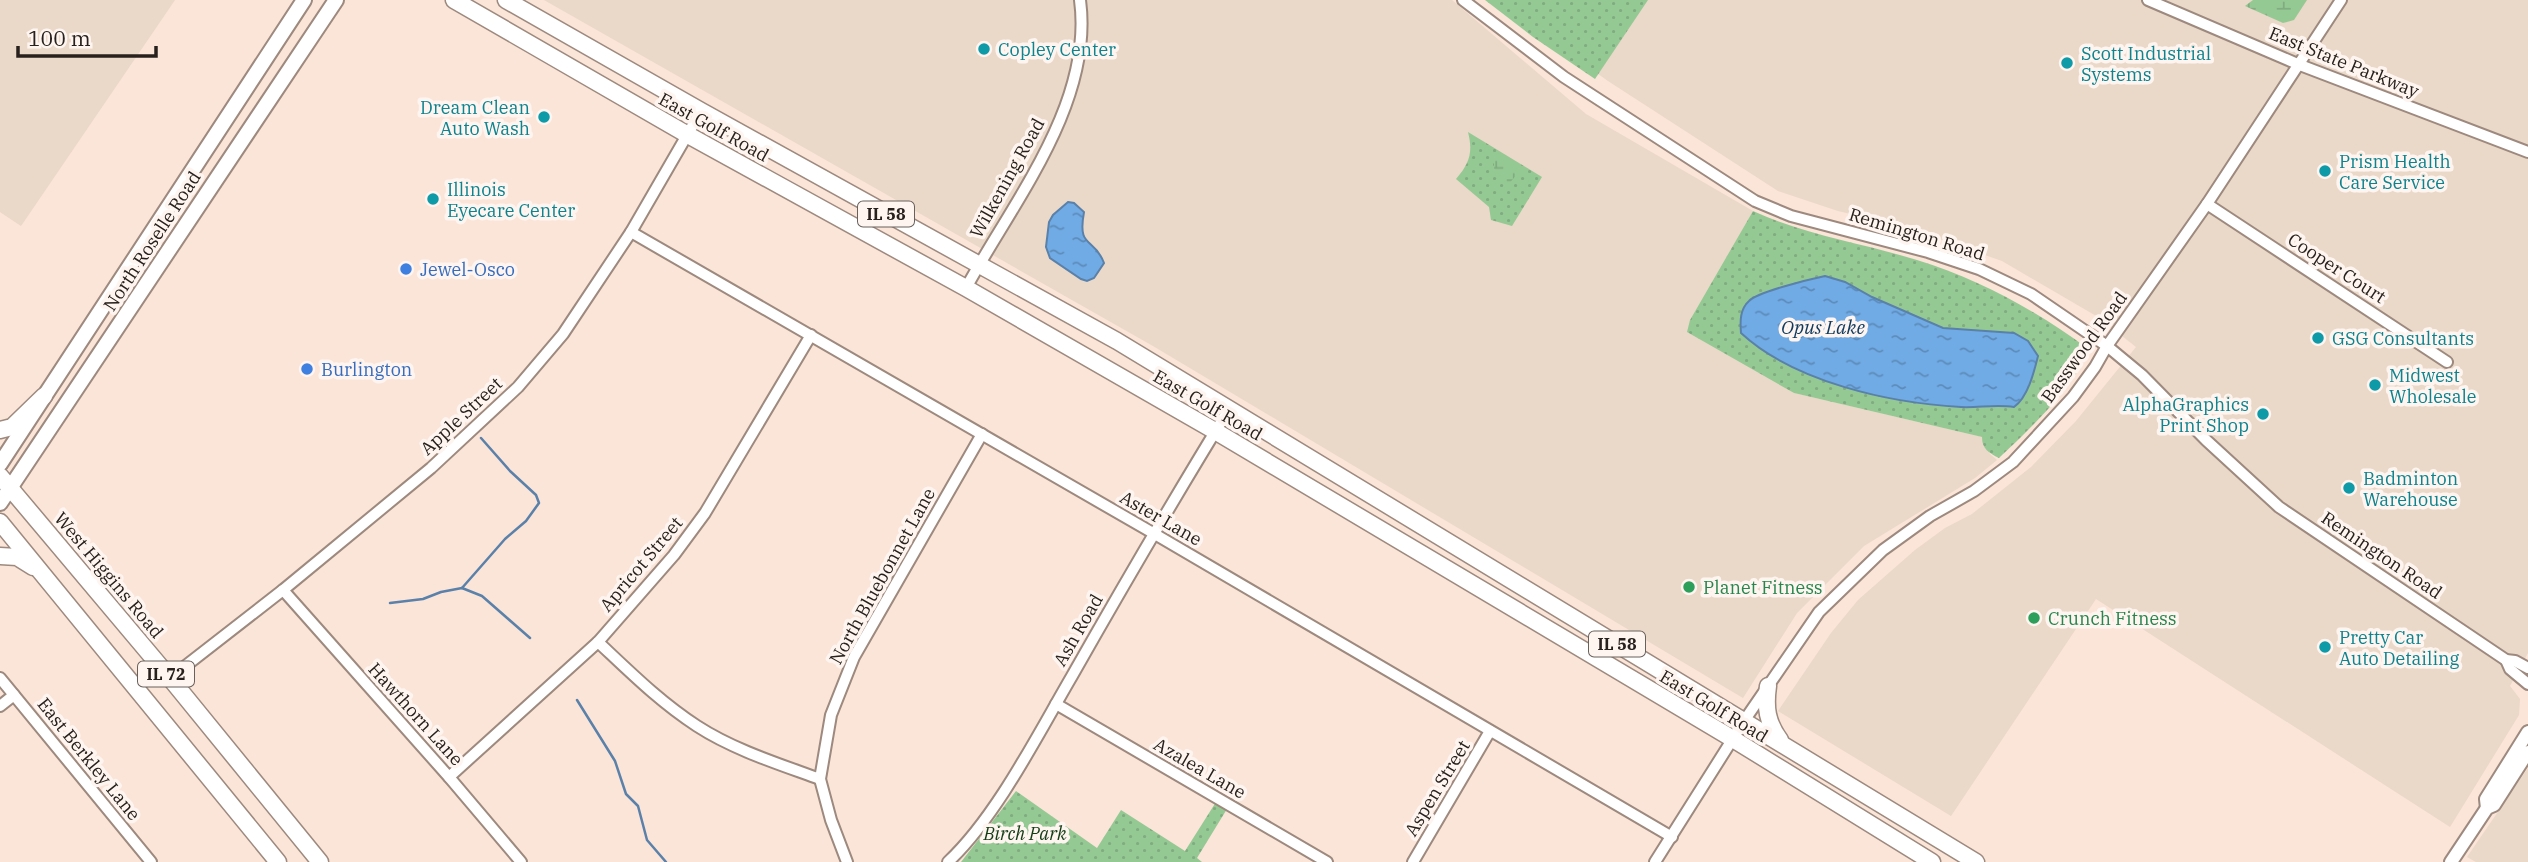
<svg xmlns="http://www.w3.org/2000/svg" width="2528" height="862" font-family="'IBM Plex Serif',serif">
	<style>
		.commercial { fill: #ead8c8 }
		.grass { fill: url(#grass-dots) }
		.wetland { fill: url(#wetland-marsh) }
		.water { fill: url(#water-ripples); stroke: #5a81a9; stroke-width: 2 }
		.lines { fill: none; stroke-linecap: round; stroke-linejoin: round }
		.stream { stroke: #5a81a9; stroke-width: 2.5 }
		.minor-casing { stroke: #9d897e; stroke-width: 14 }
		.tertiary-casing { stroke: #9d897e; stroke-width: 16 }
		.secondary-casing { stroke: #9d897e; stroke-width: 18 }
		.primary-casing { stroke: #9d897e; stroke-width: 19 }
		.minor { stroke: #fff; stroke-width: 10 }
		.tertiary { stroke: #fff; stroke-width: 12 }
		.secondary { stroke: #fff; stroke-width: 14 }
		.primary { stroke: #fff; stroke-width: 16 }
		.culture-dot { fill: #0f9aa8; stroke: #fef5f0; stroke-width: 2.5 }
		.shop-dot { fill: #3f7fe0; stroke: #fef5f0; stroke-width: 2.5 }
		.leisure-dot { fill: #2e9e5b; stroke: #fef5f0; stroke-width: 2.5 }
		.labels { text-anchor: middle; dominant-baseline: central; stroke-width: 7; stroke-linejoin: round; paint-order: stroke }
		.shield { fill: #fef5f0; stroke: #68605c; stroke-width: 2 }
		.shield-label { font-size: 16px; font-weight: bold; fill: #28201c }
		.culture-label { font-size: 18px; fill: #0d838f; stroke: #fef5f0; text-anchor: start }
		.street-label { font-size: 18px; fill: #28201c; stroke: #fef5f0 }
		.shop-label { font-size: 18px; fill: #366cbe; stroke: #fef5f0; text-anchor: start }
		.leisure-label { font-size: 18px; fill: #27864d; stroke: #fef5f0; text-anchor: start }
		.park-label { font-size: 18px; font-style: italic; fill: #123c14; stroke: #fef5f0 }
		.water-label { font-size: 19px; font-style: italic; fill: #0e395e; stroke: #fef5f0 }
	</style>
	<defs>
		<pattern id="grass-dots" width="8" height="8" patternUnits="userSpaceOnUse" patternTransform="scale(1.75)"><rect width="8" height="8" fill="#95c994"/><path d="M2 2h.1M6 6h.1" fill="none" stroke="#80ac7f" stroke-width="1.8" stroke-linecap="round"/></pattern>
		<pattern id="wetland-marsh" width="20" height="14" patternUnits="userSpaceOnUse" patternTransform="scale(1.75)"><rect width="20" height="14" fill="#95c994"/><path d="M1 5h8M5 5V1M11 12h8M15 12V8" fill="none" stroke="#80ac7f"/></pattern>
		<pattern id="water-ripples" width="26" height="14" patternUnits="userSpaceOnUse" patternTransform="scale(1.75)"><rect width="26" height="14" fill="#70abe5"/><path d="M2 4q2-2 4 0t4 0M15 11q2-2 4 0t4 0" fill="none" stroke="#5c8bb9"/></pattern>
	</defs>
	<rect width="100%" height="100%" fill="#fbe4d8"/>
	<g class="commercial">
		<path d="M0,0H175L21,226L0,212Z"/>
		<path d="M544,0H1452L1586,114L1753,211L1690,320L1794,393L1982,437L1990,454L1997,460L1975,478L1864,546L1797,613L1743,698L1153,346Z"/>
		<path d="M1494,0H2528V653L2510,686L2520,699L2519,715L2450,827L2096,599L1951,816L1778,711L1831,633L1858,600L1915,550L1945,528L1972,514L2031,467L2076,421L2136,347L2098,317L2002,261L1902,226L1838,211L1778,191L1608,81Z"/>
		<path d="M2528,768V862H2476L2467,857Z"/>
	</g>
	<g class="grass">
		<path d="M1485,0H1648L1595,79L1533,37Z"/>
		<path d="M1468,132L1542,177L1512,226L1491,220L1489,207L1456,179C1470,163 1473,152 1468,132Z"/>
		<path d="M1753,211C1805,235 1862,243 1917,260C1979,279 2035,310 2087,348C2083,380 2023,435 1999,458C1989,453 1982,449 1982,437L1794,393L1687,332L1690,320Z"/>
		<path d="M1016,791L1097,848L1121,810L1185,851L1216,802L1227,809L1197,858L1202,862H961Z"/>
	</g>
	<g class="wetland">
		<path d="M2253,0H2307L2294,20L2283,23L2245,6Z"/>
		<path d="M1501,155L1518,164V173L1508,185L1498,180L1494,168V156Z"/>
	</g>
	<g class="water">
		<path d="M1068,202L1074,203L1084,212C1077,250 1094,236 1104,263L1094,278L1087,281L1081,279L1050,258L1046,247L1049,222L1053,215Z"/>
		<path d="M1825,276L1845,282L1872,297L1943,328L2014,333L2028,341L2038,356C2034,372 2028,397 2014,407C1996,404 1978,408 1961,407C1889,403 1794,382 1741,333C1740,321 1740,309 1749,301C1757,292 1811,279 1825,276Z"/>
	</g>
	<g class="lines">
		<g class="stream">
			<path d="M462,588L505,539L526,521L539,503L536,495L510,471L481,438"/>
			<path d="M462,588L482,596L530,638"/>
			<path d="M390,603L423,599L441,592L462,588"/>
			<path d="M577,700L615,761L626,794L638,806L647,840L666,862"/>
		</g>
		<g class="minor-casing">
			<g id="minor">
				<path d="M1463,0L1564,77L1755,201L1791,216L1928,252L1979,269L2031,294L2107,346L2142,375L2206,440L2279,507L2506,660L2515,661L2528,668"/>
				<path d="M2148,0L2300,65L2528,152"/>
				<path d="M2207,204L2447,362"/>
				<path d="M631,232L1153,533L1672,837"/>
				<path d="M966,288C1013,202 1094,103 1080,0"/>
				<path d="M283,590L449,777L521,862"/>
				<path d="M598,642C630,672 660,702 697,726C734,750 779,764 820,779"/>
				<path d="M2506,660L2510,669L2528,684"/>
				<path d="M0,678L151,862"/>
				<path d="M170,678L283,590L431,468L518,387L563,334L631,232L701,111"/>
				<path d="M1056,704L1327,862"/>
				<path d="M0,706L14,695"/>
				<path d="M449,777L598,642L674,555L705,513L811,335"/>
				<path d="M847,862L831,820L820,779L831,715L854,657L982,434"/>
				<path d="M948,862C997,816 1038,734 1072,676C1123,586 1175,497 1229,409"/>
				<path d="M1413,862L1490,731"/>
				<path d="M1655,862L1744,721L1819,612L1883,550L1930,516L1974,491L2013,462L2073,397L2095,367L2107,346L2207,204L2341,0"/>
			</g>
		</g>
		<g class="tertiary-casing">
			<g id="tertiary">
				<path d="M2487,808L2486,799L2528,732"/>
				<path d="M2451,862L2487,808L2494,805L2528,752"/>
			</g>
		</g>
		<g class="secondary-casing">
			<g id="secondary">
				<path d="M0,464L304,0"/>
				<path d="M0,503L336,0"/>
			</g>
		</g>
		<g class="primary-casing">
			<g id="primary">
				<path d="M454,0L688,135L966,288L1215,431L1733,739L1932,862"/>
				<path d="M506,0L701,111L1117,341L1976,862"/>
				<path d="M0,430L12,427L44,396"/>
				<path d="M0,476L170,678L320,862"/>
				<path d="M0,522L278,862"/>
				<path d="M0,556L17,557L33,567"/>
				<path d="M1768,686C1765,708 1767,722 1780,740"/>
			</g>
		</g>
		<use href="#minor" class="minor"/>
		<use href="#tertiary" class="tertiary"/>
		<use href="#secondary" class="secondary"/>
		<use href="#primary" class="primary"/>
	</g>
	<g class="culture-dot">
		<circle cx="984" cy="49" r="7"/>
		<circle cx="2067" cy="63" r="7"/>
		<circle cx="544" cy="117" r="7"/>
		<circle cx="2325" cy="171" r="7"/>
		<circle cx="433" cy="199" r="7"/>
		<circle cx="2318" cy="338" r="7"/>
		<circle cx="2375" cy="385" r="7"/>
		<circle cx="2263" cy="414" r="7"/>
		<circle cx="2349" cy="488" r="7"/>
		<circle cx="2325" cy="647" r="7"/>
	</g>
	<g class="shop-dot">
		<circle cx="406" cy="269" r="7"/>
		<circle cx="307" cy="369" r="7"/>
	</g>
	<g class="leisure-dot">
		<circle cx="1689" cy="587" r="7"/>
		<circle cx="2034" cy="618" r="7"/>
	</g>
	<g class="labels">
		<g class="shield">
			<rect x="858" y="201.5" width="56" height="25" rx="5"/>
			<rect x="1589" y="631.5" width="56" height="25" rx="5"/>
			<rect x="138" y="661.5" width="56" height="25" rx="5"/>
		</g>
		<g class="shield-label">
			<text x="886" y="214">IL 58</text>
			<text x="1617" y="644">IL 58</text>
			<text x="166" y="674">IL 72</text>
		</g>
		<g class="culture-label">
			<text x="998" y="49">Copley Center</text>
			<text x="2081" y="53">Scott Industrial<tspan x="2081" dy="21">Systems</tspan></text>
			<text x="530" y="107" text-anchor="end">Dream Clean<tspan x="530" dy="21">Auto Wash</tspan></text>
			<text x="2339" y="161">Prism Health<tspan x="2339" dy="21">Care Service</tspan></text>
			<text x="447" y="189">Illinois<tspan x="447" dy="21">Eyecare Center</tspan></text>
			<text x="2332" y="338">GSG Consultants</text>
			<text x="2389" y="375">Midwest<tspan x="2389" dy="21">Wholesale</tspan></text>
			<text x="2249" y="404" text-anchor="end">AlphaGraphics<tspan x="2249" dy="21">Print Shop</tspan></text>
			<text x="2363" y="478">Badminton<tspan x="2363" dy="21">Warehouse</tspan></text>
			<text x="2339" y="637">Pretty Car<tspan x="2339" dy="21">Auto Detailing</tspan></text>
		</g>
		<g class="street-label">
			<text transform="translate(2344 62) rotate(22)">East State Parkway</text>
			<text transform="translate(714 127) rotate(29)">East Golf Road</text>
			<text transform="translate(1007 178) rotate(-61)">Wilkening Road</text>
			<text transform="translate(1917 234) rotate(17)">Remington Road</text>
			<text transform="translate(152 241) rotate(-57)">North Roselle Road</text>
			<text transform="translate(2337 268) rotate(33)">Cooper Court</text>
			<text transform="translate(2084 347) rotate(-54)">Basswood Road</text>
			<text transform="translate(1208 405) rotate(30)">East Golf Road</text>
			<text transform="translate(461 416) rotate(-43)">Apple Street</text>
			<text transform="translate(1161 518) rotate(30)">Aster Lane</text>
			<text transform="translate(2382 555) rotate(34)">Remington Road</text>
			<text transform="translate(641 564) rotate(-50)">Apricot Street</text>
			<text transform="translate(109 575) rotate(50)">West Higgins Road</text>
			<text transform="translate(882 576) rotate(-61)">North Bluebonnet Lane</text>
			<text transform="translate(1078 630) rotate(-60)">Ash Road</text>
			<text transform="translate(1714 706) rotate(31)">East Golf Road</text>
			<text transform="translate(416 714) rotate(48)">Hawthorn Lane</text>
			<text transform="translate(89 759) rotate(51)">East Berkley Lane</text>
			<text transform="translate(1200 768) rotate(30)">Azalea Lane</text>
			<text transform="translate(1437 788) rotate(-59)">Aspen Street</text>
		</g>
		<g class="shop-label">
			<text x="420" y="269">Jewel-Osco</text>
			<text x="321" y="369">Burlington</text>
		</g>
		<g class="leisure-label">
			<text x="1703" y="587">Planet Fitness</text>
			<text x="2048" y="618">Crunch Fitness</text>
		</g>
		<g class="park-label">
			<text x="1025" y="833">Birch Park</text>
		</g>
		<g class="water-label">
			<text x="1823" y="327">Opus Lake</text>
		</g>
	</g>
	<path d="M18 46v10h138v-10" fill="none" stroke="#28201c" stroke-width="3.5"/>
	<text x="28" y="46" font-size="21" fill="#28201c" stroke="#fef5f0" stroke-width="5" paint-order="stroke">100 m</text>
</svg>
